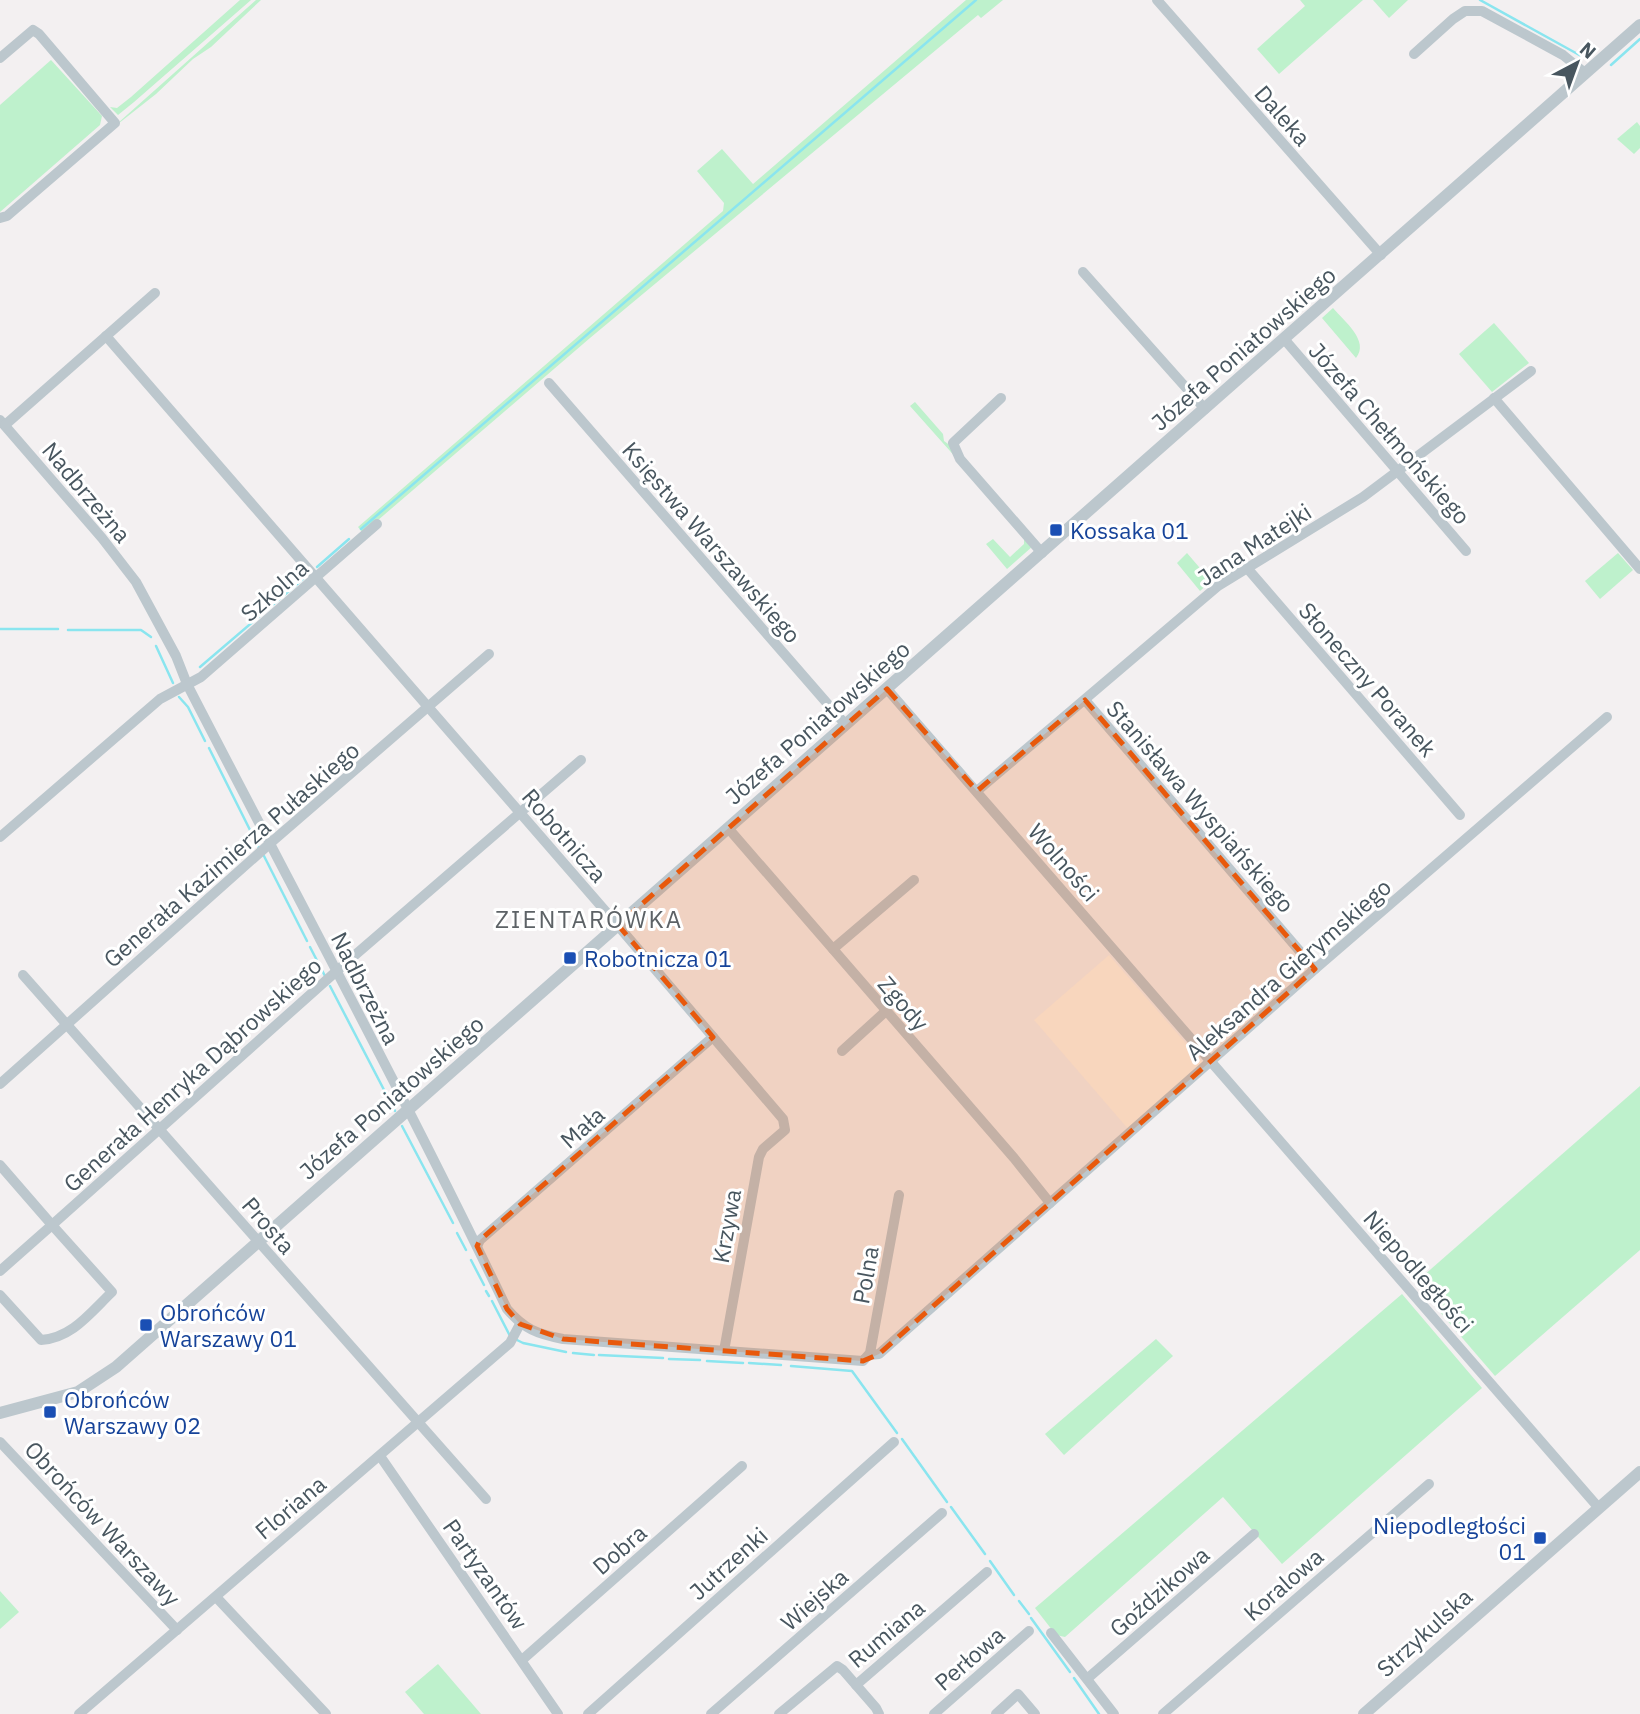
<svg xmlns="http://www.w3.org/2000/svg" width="1640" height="1714" font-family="'IBM Plex Sans',sans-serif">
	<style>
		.commercial { fill: #fdf5ea }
		.green { fill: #bef1cc }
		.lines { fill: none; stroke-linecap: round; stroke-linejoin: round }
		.stream { stroke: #8ae5ef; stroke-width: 2.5 }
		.minor { stroke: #bcc7cd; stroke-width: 10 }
		.tertiary { stroke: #bcc7cd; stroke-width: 12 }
		.marked { fill: #e8590c; fill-opacity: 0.2; stroke: #e8590c; stroke-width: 5; stroke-dasharray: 14 9; stroke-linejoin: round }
		.transit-dot { fill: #1a4fb4; stroke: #fff; stroke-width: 2.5 }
		.labels { text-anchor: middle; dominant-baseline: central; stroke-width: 6; stroke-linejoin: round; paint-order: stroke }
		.street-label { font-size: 23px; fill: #48565f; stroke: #fff }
		.transit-label { font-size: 23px; fill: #164399; stroke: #fff; text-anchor: start }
		.neighbourhood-label { font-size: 24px; letter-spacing: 2px; fill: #5d6266; stroke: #fff }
	</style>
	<rect width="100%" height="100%" fill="#f3f0f1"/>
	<path class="commercial" d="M1109,955L1204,1064L1129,1130L1034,1020Z"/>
	<g class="green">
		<path d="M240,0H251L134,102L118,115L110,107L117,108L131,97Z"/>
		<path d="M256,0H261L211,47L193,59L156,94L109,131Z"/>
		<path d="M966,0H1003L981,18L978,15L590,338L363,533L358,527L723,211L724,203L697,171L722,149L753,184Z"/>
		<path d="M1300,0H1363L1279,74L1257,49L1305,6Z"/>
		<path d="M1373,0H1408L1389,18Z"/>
		<path d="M51,60L102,116L100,125L0,212V105Z"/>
		<path d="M1637,122L1640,126V148L1634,154L1617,139Z"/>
		<path d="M1333,308C1344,321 1370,341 1356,358L1322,318Z"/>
		<path d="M1494,323L1529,363L1492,392L1459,354Z"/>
		<path d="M915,402L943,434L944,441L951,446L958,460L910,406Z"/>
		<path d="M1024,536L1033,546L1007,569L986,544L993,539L1010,557L1024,544Z"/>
		<path d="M1187,553L1211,581L1200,591L1177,563Z"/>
		<path d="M1618,553L1633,570L1600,599L1585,581Z"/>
		<path d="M1640,1086V1250L1495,1376L1415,1283Z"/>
		<path d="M1402,1294L1482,1388L1282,1564L1223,1497L1065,1637L1056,1635L1035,1608Z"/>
		<path d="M1156,1339L1173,1356L1064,1455L1045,1434Z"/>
		<path d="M0,1591L19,1612L0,1629Z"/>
		<path d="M438,1664L481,1714H424L405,1692Z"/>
	</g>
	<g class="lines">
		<g class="stream">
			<path d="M1480,0L1583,57"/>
			<path d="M1611,65L1640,39"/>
			<path d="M361,529L976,0"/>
			<path d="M317,567L349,539"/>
			<path d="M0,629H58"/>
			<path d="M68,630H141L151,637"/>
			<path d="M156,646L173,683"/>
			<path d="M200,667L303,579"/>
			<path d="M179,697L188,707L205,741"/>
			<path d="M209,748L259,848"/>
			<path d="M264,856L307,941"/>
			<path d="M310,947L326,978"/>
			<path d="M330,986L395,1111"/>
			<path d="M402,1126L453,1223"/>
			<path d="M457,1233L466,1250"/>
			<path d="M471,1260L484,1285"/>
			<path d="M486,1291L489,1296"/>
			<path d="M492,1301L510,1336"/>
			<path d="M515,1339L523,1343L566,1352"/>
			<path d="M573,1353L594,1355"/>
			<path d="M599,1355L663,1358"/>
			<path d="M669,1359L700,1360"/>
			<path d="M707,1361L743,1363"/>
			<path d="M749,1363L781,1365"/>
			<path d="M791,1366L852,1371L897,1433"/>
			<path d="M902,1439L947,1502"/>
			<path d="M951,1507L985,1554"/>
			<path d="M990,1561L1014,1595"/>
			<path d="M1019,1601L1029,1614"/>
			<path d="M1031,1618L1070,1672"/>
			<path d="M1074,1678L1099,1714"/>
		</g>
		<g class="minor">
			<path d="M1157,0L1381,255"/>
			<path d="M1414,54L1453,19L1465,11H1482L1563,55L1585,73"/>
			<path d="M0,58L33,30L39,34L115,123L7,216L0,218"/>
			<path d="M1083,272L1205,409"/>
			<path d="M106,336L614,921L783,1119L785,1130L763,1149L759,1157L724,1351"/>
			<path d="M1285,340L1466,551"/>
			<path d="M549,383L846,725"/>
			<path d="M1001,398L953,443L960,459L1042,553"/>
			<path d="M1494,398L1640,569"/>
			<path d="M0,420L102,538L136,582L176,656L187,684C294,892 406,1098 507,1309C524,1329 537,1334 563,1339L863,1361L870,1353L899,1195"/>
			<path d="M5,425L155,293"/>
			<path d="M1247,568L1460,815"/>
			<path d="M887,689L1598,1507"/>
			<path d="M1085,700L1315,969"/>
			<path d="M977,791L1218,586L1363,497L1531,371"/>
			<path d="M728,828L1014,1158L1050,1203"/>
			<path d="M0,837L160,699L201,677L377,524"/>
			<path d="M833,949L914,880"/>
			<path d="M23,975L486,1499"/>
			<path d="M842,1051L886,1011"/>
			<path d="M0,1084L275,839L489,654"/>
			<path d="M0,1165L52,1225L0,1271"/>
			<path d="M477,1246L480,1240L713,1037"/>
			<path d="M0,1295L41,1340C72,1338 90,1313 112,1292L52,1225L340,968L581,760"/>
			<path d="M869,1355L879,1354L1315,969L1607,717"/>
			<path d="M0,1442L177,1630"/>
			<path d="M380,1456L558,1714"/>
			<path d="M216,1597L326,1714"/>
			<path d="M1051,1633L1114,1714"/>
			<path d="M522,1660L742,1466"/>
			<path d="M1088,1678L1254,1534"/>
			<path d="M856,1685L987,1572"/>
			<path d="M79,1714L510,1343L520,1324"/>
			<path d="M588,1714L894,1442"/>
			<path d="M711,1714L942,1513"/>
			<path d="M779,1714L837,1666L843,1670L876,1708L879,1714"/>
			<path d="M934,1714L1029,1631"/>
			<path d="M996,1714L1018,1694L1035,1714"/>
			<path d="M1163,1714L1429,1484"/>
		</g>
		<g class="tertiary">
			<path d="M0,1413L78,1392L116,1367L1640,25"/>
			<path d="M1364,1714L1640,1472"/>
		</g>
	</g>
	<path class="marked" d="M887,689L977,791L1085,700L1315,969L879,1354L863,1361L563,1339L520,1324L507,1309L477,1246L480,1240L713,1037L618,925Z"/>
	<g class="transit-dot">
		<rect x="1049" y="523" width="14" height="14" rx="3.5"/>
		<rect x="563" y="951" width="14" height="14" rx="3.5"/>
		<rect x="139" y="1318" width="14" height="14" rx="3.5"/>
		<rect x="43" y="1405" width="14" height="14" rx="3.5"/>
		<rect x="1533" y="1531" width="14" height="14" rx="3.5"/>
	</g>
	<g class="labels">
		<g class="street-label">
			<text transform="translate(1283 115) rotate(49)">Daleka</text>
			<text transform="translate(1243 348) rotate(-41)">Józefa Poniatowskiego</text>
			<text transform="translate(1390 433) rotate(49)">Józefa Chełmońskiego</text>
			<text transform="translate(87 492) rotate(50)">Nadbrzeżna</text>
			<text transform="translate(712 542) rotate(49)">Księstwa Warszawskiego</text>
			<text transform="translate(1254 544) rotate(-33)">Jana Matejki</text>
			<text transform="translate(274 590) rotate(-41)">Szkolna</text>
			<text transform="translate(1368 679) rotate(49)">Słoneczny Poranek</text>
			<text transform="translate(817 722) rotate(-41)">Józefa Poniatowskiego</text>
			<text transform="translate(1201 806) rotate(49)">Stanisława Wyspiańskiego</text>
			<text transform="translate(565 835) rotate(49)">Robotnicza</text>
			<text transform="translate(231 854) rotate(-41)">Generała Kazimierza Pułaskiego</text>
			<text transform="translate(1064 862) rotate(49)">Wolności</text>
			<text transform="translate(1288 969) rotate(-41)">Aleksandra Gierymskiego</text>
			<text transform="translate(366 988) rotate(63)">Nadbrzeżna</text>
			<text transform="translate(904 1003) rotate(49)">Zgody</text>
			<text transform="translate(192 1074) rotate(-42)">Generała Henryka Dąbrowskiego</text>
			<text transform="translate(391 1097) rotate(-41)">Józefa Poniatowskiego</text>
			<text transform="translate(582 1127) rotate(-41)">Mała</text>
			<text transform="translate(269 1225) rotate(49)">Prosta</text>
			<text transform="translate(726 1226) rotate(-80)">Krzywa</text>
			<text transform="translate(1419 1271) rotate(49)">Niepodległości</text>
			<text transform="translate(865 1275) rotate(-80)">Polna</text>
			<text transform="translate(290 1507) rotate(-40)">Floriana</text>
			<text transform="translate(103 1523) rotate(47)">Obrońców Warszawy</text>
			<text transform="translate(619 1549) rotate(-41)">Dobra</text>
			<text transform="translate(728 1563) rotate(-42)">Jutrzenki</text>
			<text transform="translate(486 1574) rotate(55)">Partyzantów</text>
			<text transform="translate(1283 1584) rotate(-41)">Koralowa</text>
			<text transform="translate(1159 1591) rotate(-41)">Goździkowa</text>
			<text transform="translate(814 1599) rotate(-41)">Wiejska</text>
			<text transform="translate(1424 1632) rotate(-42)">Strzykulska</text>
			<text transform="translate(886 1633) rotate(-40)">Rumiana</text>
			<text transform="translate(969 1658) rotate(-41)">Perłowa</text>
		</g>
		<g class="transit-label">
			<text x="1070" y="530">Kossaka 01</text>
			<text x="584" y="958">Robotnicza 01</text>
			<text x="160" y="1312">Obrońców<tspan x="160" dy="26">Warszawy 01</tspan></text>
			<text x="64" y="1399">Obrońców<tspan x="64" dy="26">Warszawy 02</tspan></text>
			<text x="1526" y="1525" text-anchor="end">Niepodległości<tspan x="1526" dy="26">01</tspan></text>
		</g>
		<g class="neighbourhood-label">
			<text x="589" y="919">ZIENTARÓWKA</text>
		</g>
	</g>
	<g transform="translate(1577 63) rotate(41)" stroke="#ffffff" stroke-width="5" paint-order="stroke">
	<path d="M0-5L12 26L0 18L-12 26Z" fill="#48565f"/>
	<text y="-10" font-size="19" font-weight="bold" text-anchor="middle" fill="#48565f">N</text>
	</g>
</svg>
